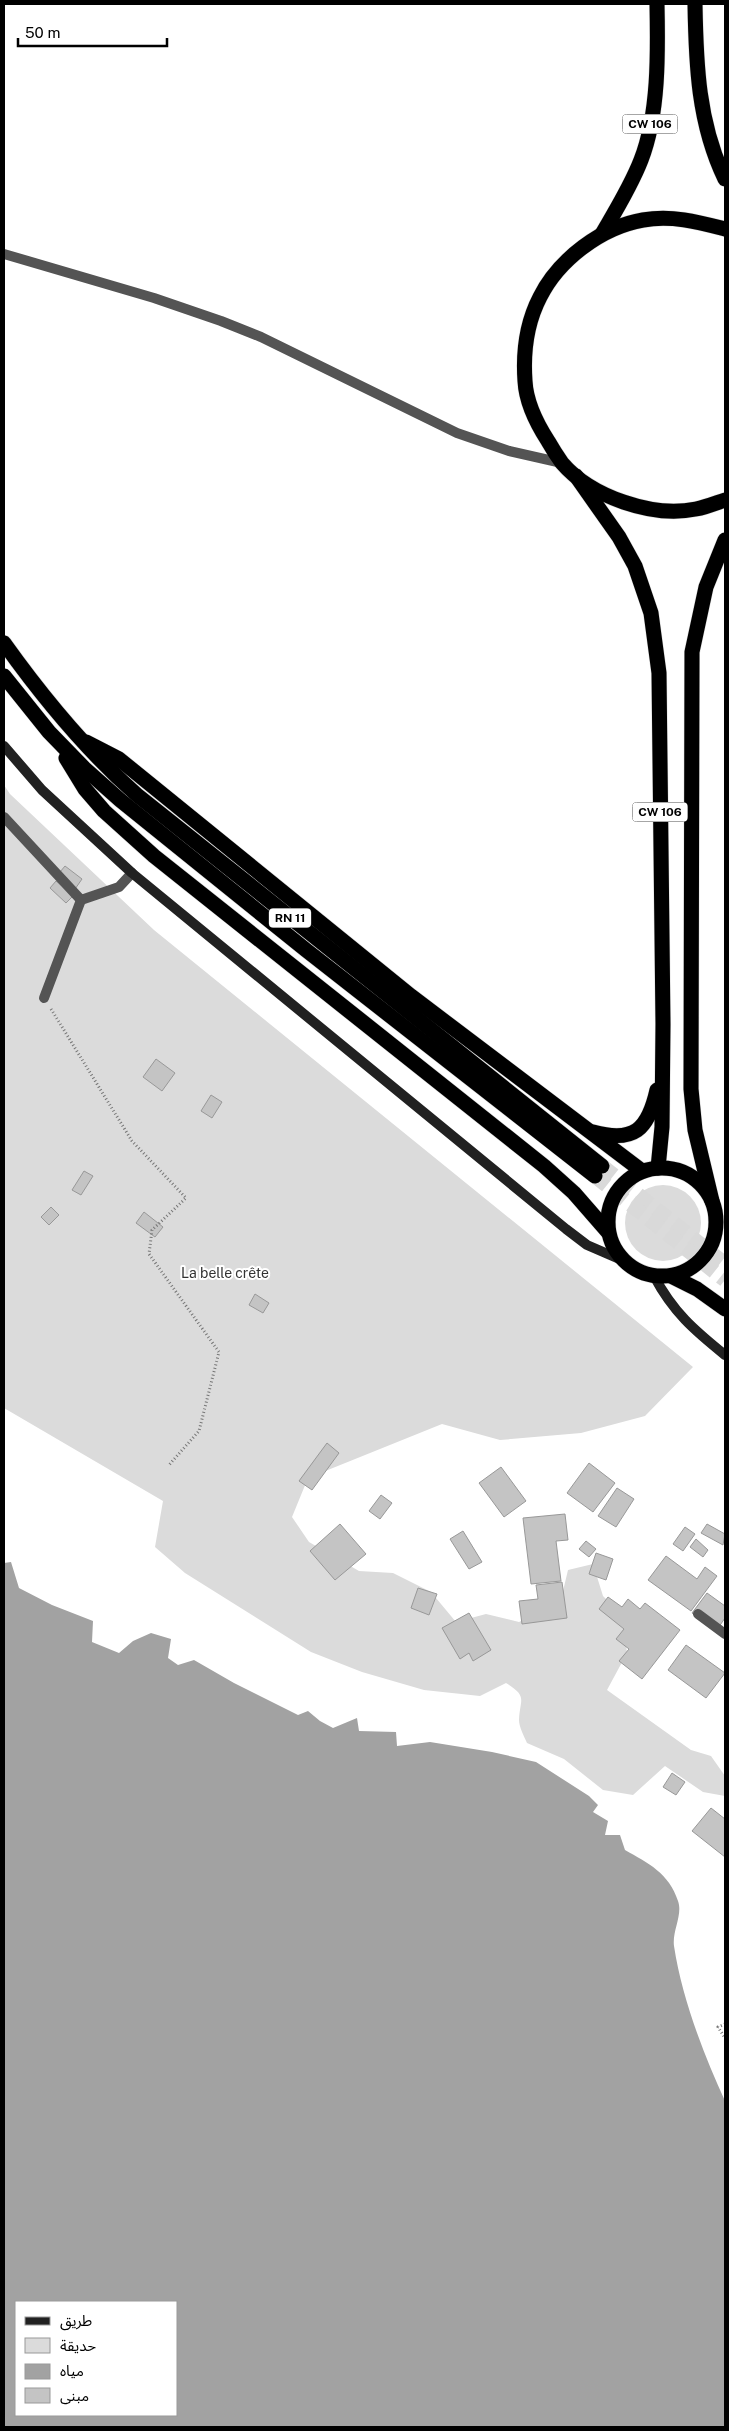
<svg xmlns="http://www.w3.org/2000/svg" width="729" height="2431" font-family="'Public Sans','Noto Sans Arabic',sans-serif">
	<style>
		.green { fill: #dbdbdb }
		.water { fill: #a2a2a2; fill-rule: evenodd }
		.building { fill: #c4c4c4; stroke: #989898 }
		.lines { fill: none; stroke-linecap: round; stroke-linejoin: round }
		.highway-tunnel { stroke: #d9d9d9; stroke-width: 15; stroke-dasharray: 15 8; stroke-linecap: butt }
		.highway-casing { stroke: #dbdbdb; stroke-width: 16 }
		.path { stroke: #767676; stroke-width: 3; stroke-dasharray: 1 2.5; stroke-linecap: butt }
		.lane { stroke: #545454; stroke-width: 10 }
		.street { stroke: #545454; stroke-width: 10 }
		.secondary { stroke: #212121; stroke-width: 10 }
		.highway { stroke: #000; stroke-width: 15 }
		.labels { text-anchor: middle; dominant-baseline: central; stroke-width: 4; stroke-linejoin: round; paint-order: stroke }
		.shield { fill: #fff; stroke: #4c4c4c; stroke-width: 1 }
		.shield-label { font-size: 12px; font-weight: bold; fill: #000 }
		.park-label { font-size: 14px; fill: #323232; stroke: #fff }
	</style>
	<rect width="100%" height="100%" fill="#fff"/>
	<g class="green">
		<path d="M4,785L10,794L154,930L693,1367L645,1416L581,1433L500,1440L442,1424L308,1478L292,1517L309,1542L359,1571L393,1573L431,1592L456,1622L486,1614L519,1622L549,1608L563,1591L568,1570L593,1564L603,1596L623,1616L627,1653L607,1690L691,1750L711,1756L725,1776V1796L703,1792L665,1766L633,1795L603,1790L564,1759L527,1743C524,1736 519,1727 519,1720C520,1698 528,1697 506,1683L480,1696L424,1690L362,1672L311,1652L185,1573L155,1547L163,1501L4,1408Z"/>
		<circle cx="663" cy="1223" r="38"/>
	</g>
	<path class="water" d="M11,1562L19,1588L52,1605L93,1621L92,1642L119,1653L133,1641L151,1633L171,1639L168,1658L178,1665L194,1660L234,1683L298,1715L308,1711L320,1721L333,1728L357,1718L359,1731L396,1732L397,1746L430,1742L492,1752L536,1762L589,1796L598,1805L593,1812L608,1821L605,1835H620L625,1850C648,1863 669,1873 678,1901C683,1915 672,1931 674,1946C682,1998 703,2053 725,2101V2427H4V1563ZM16,2302H176V2415H16Z"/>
	<g class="building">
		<path d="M65,866L82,879L73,892L55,878Z"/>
		<path d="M56,881L73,896L66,903L50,888Z"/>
		<path d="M156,1059L175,1073L162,1091L143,1077Z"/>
		<path d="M211,1095L222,1102L212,1118L201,1111Z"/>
		<path d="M84,1171L93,1176L81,1195L72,1190Z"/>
		<path d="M51,1207L59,1215L49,1225L41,1217Z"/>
		<path d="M144,1212L163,1227L155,1237L136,1223Z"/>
		<path d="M255,1294L269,1303L263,1313L249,1305Z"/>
		<path d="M327,1443L339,1453L312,1490L299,1481Z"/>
		<path d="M589,1463L615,1483L593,1512L567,1493Z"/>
		<path d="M501,1467L526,1501L504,1517L479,1483Z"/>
		<path d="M617,1488L634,1499L616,1527L598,1516Z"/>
		<path d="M381,1495L392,1503L380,1519L369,1511Z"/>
		<path d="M565,1514L568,1540L556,1541L561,1581L531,1584L523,1518Z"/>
		<path d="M340,1524L366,1554L335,1580L310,1551Z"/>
		<path d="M707,1524L725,1534L723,1545L701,1533Z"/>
		<path d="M685,1527L695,1534L683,1551L673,1544Z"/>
		<path d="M463,1531L482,1562L469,1569L450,1539Z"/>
		<path d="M696,1539L708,1550L703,1557L690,1547Z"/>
		<path d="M586,1541L596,1549L589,1557L579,1549Z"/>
		<path d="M596,1553L613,1559L606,1580L589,1574Z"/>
		<path d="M666,1556L697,1579L705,1567L717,1576L691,1611L648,1580Z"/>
		<path d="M562,1582L567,1618L522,1624L519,1601L538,1599L536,1585Z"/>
		<path d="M418,1588L437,1594L429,1615L411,1608Z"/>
		<path d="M707,1593L725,1606V1618L716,1631L692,1613Z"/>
		<path d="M608,1597L622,1607L628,1599L640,1609L645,1603L680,1630L642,1679L619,1661L629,1649L616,1639L624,1629L599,1609Z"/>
		<path d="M469,1613L491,1650L473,1661L469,1653L460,1659L442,1628Z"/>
		<path d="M686,1645L725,1673L706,1698L668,1670Z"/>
		<path d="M672,1773L685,1782L676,1795L663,1787Z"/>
		<path d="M711,1808L725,1819V1857L692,1831Z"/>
	</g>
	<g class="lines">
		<g class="highway-tunnel">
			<path d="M602,1166L725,1264"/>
			<path d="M595,1176L725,1280"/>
		</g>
		<g class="highway-casing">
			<g id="highway">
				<path d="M695,4C696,64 698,123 725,179"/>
				<path d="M725,229C698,222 672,215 643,220C602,227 559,259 540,297C527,322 523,353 525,381C526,401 537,424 548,441C552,448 557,456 562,463C591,497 653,518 696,509C706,507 716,503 725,500"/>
				<path d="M602,234C616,210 631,186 641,160C659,114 658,52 657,4"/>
				<path d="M576,476L619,537L635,566L651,613L659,673L663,1024L662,1127L658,1168"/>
				<path d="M4,643C44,699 86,750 137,795L602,1166"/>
				<path d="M4,676L49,732L84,768L120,800L306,950L595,1176"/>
				<path d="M86,742L119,759L411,996L642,1171"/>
				<path d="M66,758L85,789L104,811L154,856L544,1166L574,1193L608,1232"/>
				<path d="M593,1132C634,1143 648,1130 657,1090"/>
				<circle cx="662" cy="1222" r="54"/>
				<path d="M712,1201L695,1130L691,1089L692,652L706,587L725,540"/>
				<path d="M671,1276L697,1289L725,1309"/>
			</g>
		</g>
		<g class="path">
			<path d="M51,1009L132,1141L186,1198L152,1230L149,1254L219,1352L199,1431L169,1465"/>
			<path d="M725,2024L718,2027L725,2038"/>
		</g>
		<g class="lane">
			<path d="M4,254L154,298L221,321L261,337L457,433L509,451L562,463"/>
			<path d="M4,817L81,900"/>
			<path d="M81,900L119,887L132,873"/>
			<path d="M44,998L81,900"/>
		</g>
		<path class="street" d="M698,1614L725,1634"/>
		<g class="secondary">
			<path d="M4,746L42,790L132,873L566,1229L587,1245L624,1261"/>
			<path d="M654,1276C673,1312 694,1330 725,1355"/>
		</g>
		<use href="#highway" class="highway"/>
	</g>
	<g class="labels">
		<g class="shield">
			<rect x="622.5" y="114.5" width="55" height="19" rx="4"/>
			<rect x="632.5" y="802.5" width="55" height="19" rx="4"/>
			<rect x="269" y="908.5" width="42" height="19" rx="4"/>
		</g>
		<g class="shield-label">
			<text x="650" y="124">CW 106</text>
			<text x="660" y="812">CW 106</text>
			<text x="290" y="918">RN 11</text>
		</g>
		<g class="park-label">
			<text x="225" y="1273">La belle crête</text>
		</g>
	</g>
	<rect width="729" height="2431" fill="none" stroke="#000000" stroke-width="10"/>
	<rect x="15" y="2301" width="162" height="115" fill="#ffffff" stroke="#999999"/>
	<rect x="25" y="2317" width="25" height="8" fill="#212121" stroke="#999999"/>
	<text x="60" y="2326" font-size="15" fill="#000000">طريق</text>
	<rect x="25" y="2338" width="25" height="15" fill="#dbdbdb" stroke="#999999"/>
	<text x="60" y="2351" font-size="15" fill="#000000">حديقة</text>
	<rect x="25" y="2364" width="25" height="15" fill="#a2a2a2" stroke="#999999"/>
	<text x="60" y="2376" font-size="15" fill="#000000">مياه</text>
	<rect x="25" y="2388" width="25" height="15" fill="#c4c4c4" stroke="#999999"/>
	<text x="60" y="2401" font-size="15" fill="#000000">مبنى</text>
	<path d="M18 38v8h149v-8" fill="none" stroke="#000000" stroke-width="2.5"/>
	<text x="25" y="38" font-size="15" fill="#000000" stroke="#ffffff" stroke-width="4" paint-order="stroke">50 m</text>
</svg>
